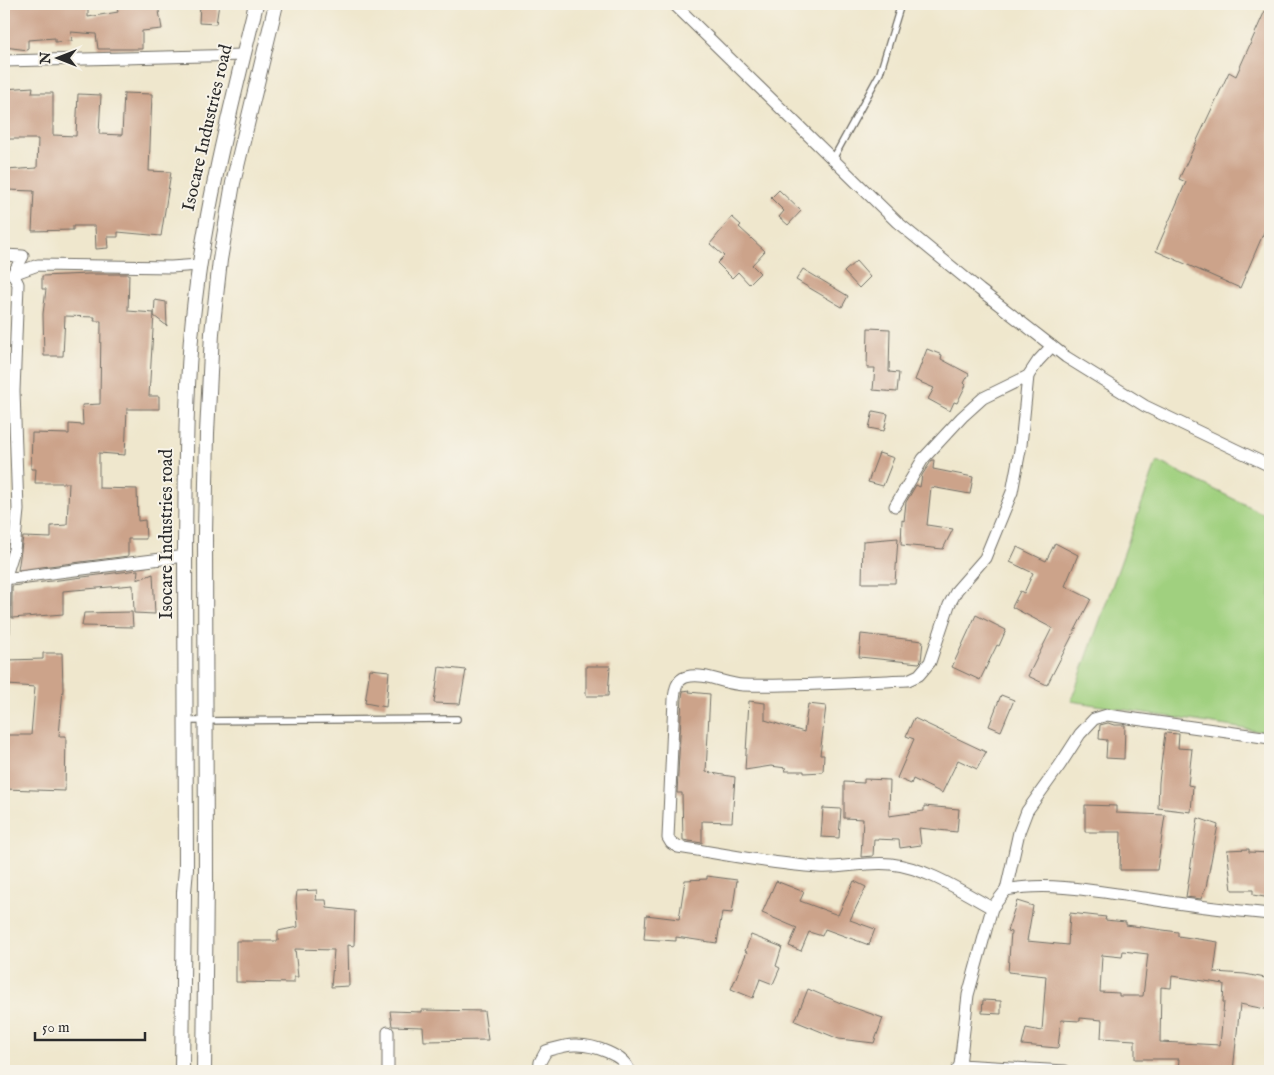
<svg xmlns="http://www.w3.org/2000/svg" width="1274" height="1075" font-family="'IM FELL English',serif">
	<style>
		.green { fill: #a0d07f; stroke: #667e55 }
		.building { fill: #cca38a; fill-rule: evenodd }
		.lines { fill: none; stroke-linecap: round; stroke-linejoin: round }
		.service-casing { stroke: #706d64; stroke-width: 8 }
		.minor-casing { stroke: #706d64; stroke-width: 13 }
		.tertiary-casing { stroke: #706d64; stroke-width: 16 }
		.service { stroke: #fff; stroke-width: 5.5 }
		.minor { stroke: #fff; stroke-width: 11 }
		.tertiary { stroke: #fff; stroke-width: 14 }
		.labels { text-anchor: middle; dominant-baseline: central; stroke-width: 4; stroke-linejoin: round; paint-order: stroke }
		.street-label { font-size: 18px; fill: #2b2b2b; stroke: #f7f3e8 }
	</style>
	<rect width="100%" height="100%" fill="#f7f3e8"/>
	<filter id="ink" filterUnits="userSpaceOnUse"><feTurbulence type="fractalNoise" baseFrequency=".02" numOctaves="2"/><feDisplacementMap in="SourceGraphic" scale="10" xChannelSelector="R" yChannelSelector="G"/><feConvolveMatrix kernelMatrix="1 2 1 2 8 2 1 2 1" color-interpolation-filters="sRGB"/></filter>
	<filter id="wash" filterUnits="userSpaceOnUse"><feTurbulence type="fractalNoise" baseFrequency=".0096" numOctaves="4" result="noise"/><feDisplacementMap in="SourceGraphic" scale="20" xChannelSelector="R" yChannelSelector="G"/><feGaussianBlur stdDeviation="1.12" result="paint"/><feColorMatrix in="noise" values="0 0 0 0 0 0 0 0 0 0 0 0 0 0 0 0 0 1.4 0 .05"/><feComposite in="paint" operator="in"/></filter>
	<g filter="url(#wash)">
		<rect width="100%" height="100%" fill="#efe7cd"/>
		<path class="green" d="M1157,461L1270,517V733L1071,701Z"/>
		<g id="blocks">
			<g class="building">
				<path d="M4,4H88V17L118,12L117,8L131,4L158,5L162,29L142,31V49H98L96,34L71,32L72,41L55,42V38L28,40V50L4,47Z"/>
				<path d="M200,4H219L216,24L199,23Z"/>
				<path d="M1268,4H1270V218L1240,288L1156,251L1186,182L1179,179L1229,72L1236,76Z"/>
				<path d="M33,87L32,93H53V135L76,136L78,94L101,95L99,134L122,135L124,93L152,94L149,171L171,172L161,236L118,232V237H107L108,248L96,249L95,226H73V230L32,231L34,191L7,190L5,170L37,168L38,139H4V89Z"/>
				<path d="M779,190L801,211L788,225L779,217L784,211L771,198Z"/>
				<path d="M732,217L741,225L739,227L765,251L752,265L760,273L749,284L738,272L732,278L717,263L724,256L710,244Z"/>
				<path d="M856,261L870,277L859,288L844,272Z"/>
				<path d="M803,269L848,296L842,307L796,280Z"/>
				<path d="M88,274H129L128,311L154,313L149,396H159V409H127L125,455L99,453V488L137,489L138,521L145,520L146,539H128V556L18,570L23,537L51,538V526L67,525L69,483H35L36,469H31L32,433L69,434V424L83,425L82,405L100,404L101,321H94L95,317L65,316L63,356H44L43,314L46,289H42V276Z"/>
				<path d="M155,300L166,302L167,326L154,316Z"/>
				<path d="M868,328L890,329L889,372L899,373L897,392L873,390L875,368H867Z"/>
				<path d="M927,349L942,355L941,359L969,374L964,383L966,385L957,403L954,402L950,411L928,399L934,388L915,380Z"/>
				<path d="M873,411L888,414L884,431L869,428Z"/>
				<path d="M879,453L894,458L883,486L868,482Z"/>
				<path d="M932,460H934L933,469L973,477L970,494L931,487L927,525L953,529L943,549L901,545L902,520L904,521L906,502L916,485L920,487L922,475Z"/>
				<path d="M898,538L895,583H862L863,541Z"/>
				<path d="M1055,543L1078,555L1065,586L1091,599L1047,685L1028,676L1052,628L1012,607L1020,591L1024,593L1033,573L1010,562L1017,547L1046,561Z"/>
				<path d="M138,570L137,580L153,574L155,614L134,613L133,585L63,591V614L12,618V586Z"/>
				<path d="M132,612L133,627L82,626L84,613Z"/>
				<path d="M976,615L1006,630L999,646L997,645L980,680L952,667Z"/>
				<path d="M861,634L923,641L921,661L919,663L859,657Z"/>
				<path d="M43,653H62L63,689L59,736H66L65,791L4,789V735H31L35,687L8,685V660L43,659Z"/>
				<path d="M586,666H610L608,696H586Z"/>
				<path d="M439,667L466,670L460,704L434,703Z"/>
				<path d="M370,669L389,671L386,707L365,703Z"/>
				<path d="M690,690L689,692L710,694L706,772L735,777L732,822L702,821V843L683,840L682,793H677L682,697L683,691Z"/>
				<path d="M1001,695L1014,700L1001,731L989,726Z"/>
				<path d="M749,701L765,703V720L804,732L808,704L826,706L820,755H824L823,772L804,773V771H785L786,768L771,766L745,770Z"/>
				<path d="M914,718L986,752L977,769L958,760L942,793L913,779L911,784L897,778L914,739L906,736Z"/>
				<path d="M1108,723L1114,725H1125L1124,759L1106,758L1107,740L1099,739L1100,725Z"/>
				<path d="M1165,733L1179,734L1178,748L1192,749L1188,785L1193,786L1191,812L1158,808L1159,782Z"/>
				<path d="M864,779L890,780L889,816L924,811V806L959,809L957,832L919,828L921,845L900,848L899,840L874,839L873,856L861,857L863,819L844,818V782L864,783Z"/>
				<path d="M1085,805L1116,806V813L1165,815L1157,870H1120L1121,832H1085Z"/>
				<path d="M823,808L841,809L839,838L821,837Z"/>
				<path d="M1198,818L1218,825L1206,887L1201,899L1186,897Z"/>
				<path d="M1249,849V852L1270,853V898L1253,895V890H1232L1227,850Z"/>
				<path d="M707,876L737,880L732,913L722,912L717,943L676,937V941L644,939L646,915L679,919L685,880L707,879Z"/>
				<path d="M776,881L804,892L800,901L838,915L854,881L866,887L850,920L875,929L869,945L825,929L822,936L809,932L801,951L789,946L797,928L762,913Z"/>
				<path d="M317,890L316,900H326L327,908L355,911L354,946L348,945L349,986L331,987L334,950L295,949L298,977H294V983L236,982V941H278V931L298,927L296,900L297,891Z"/>
				<path d="M1017,901L1033,906L1027,941L1068,945L1070,913L1106,917L1105,920L1126,922V925L1178,932V936L1218,942L1214,972L1245,974L1270,979V1010L1240,1004L1233,1071L1178,1070L1179,1059H1135V1040L1101,1038L1102,1020L1080,1018V1021L1061,1020L1058,1048L1022,1045L1026,1028L1042,1031L1046,976L1008,972L1011,932L1007,931ZM1123,951L1148,954L1143,996H1119V993L1100,992L1102,955L1122,957ZM1172,976L1224,984L1223,1002H1224L1220,1045L1160,1042L1161,987L1171,988Z"/>
				<path d="M751,935L782,947L776,966L780,968L773,984L760,979L753,998L731,989L747,952L745,951Z"/>
				<path d="M808,989L843,1004L883,1018L874,1043L839,1039L795,1021Z"/>
				<path d="M983,1000L1001,1001V1014L982,1013Z"/>
				<path d="M422,1010L484,1011L488,1040L424,1041L423,1027L392,1026L390,1011L422,1012Z"/>
			</g>
		</g>
	</g>
	<g filter="url(#ink)">
		<use href="#blocks" fill-opacity="0" stroke="#706d64" stroke-width="1"/>
		<g class="lines">
			<g class="service-casing">
				<g id="service">
					<path d="M833,159L880,73L901,4"/>
					<path d="M186,721L457,719"/>
				</g>
			</g>
			<g class="minor-casing">
				<g id="minor">
					<path d="M674,4L897,222L980,290L1066,357L1145,406L1270,466"/>
					<path d="M4,61L244,55"/>
					<path d="M4,255L23,256L13,274L18,284L14,391L18,510L14,550L5,579L4,632"/>
					<path d="M13,274L38,265L171,267L199,265"/>
					<path d="M895,506L923,459L962,417L983,398L1028,376L1038,361L1052,346"/>
					<path d="M4,579L185,556"/>
					<path d="M1006,890C1048,881 1102,892 1144,898C1186,905 1228,910 1270,914"/>
					<path d="M992,908C961,891 927,868 891,864C867,861 842,869 818,867C771,864 725,854 678,847L671,843L668,838L674,699C675,690 676,680 686,677C705,672 724,684 743,685C798,687 853,682 908,680L919,675L930,662L949,605L957,590L985,558L1012,492L1021,445L1028,376"/>
					<path d="M960,1065L1065,1071"/>
					<path d="M388,1071V1032"/>
					<path d="M539,1071L540,1062L546,1051C556,1048 567,1044 577,1045C593,1045 625,1055 629,1071"/>
					<path d="M956,1071L960,1065L968,995L992,908L1006,890L1019,832L1027,811L1060,765L1080,734L1094,719L1107,715L1270,738"/>
				</g>
			</g>
			<g class="tertiary-casing">
				<g id="tertiary">
					<path d="M182,1071L184,892L186,869C186,763 185,656 185,549C186,472 185,394 193,317C204,211 231,107 256,4"/>
					<path d="M204,1071L206,881L205,534L207,433L212,333L220,260L233,183L276,4"/>
				</g>
			</g>
			<use href="#service" class="service"/>
			<use href="#minor" class="minor"/>
			<use href="#tertiary" class="tertiary"/>
		</g>
	</g>
	<g class="labels">
		<g class="street-label">
			<text transform="translate(208 128) rotate(-77)">Isocare Industries road</text>
			<text transform="translate(167 534) rotate(-90)">Isocare Industries road</text>
		</g>
	</g>
	<rect width="1274" height="1075" fill="none" stroke="#f7f3e8" stroke-width="20"/>
	<g transform="translate(58 58) rotate(270)" stroke="#f7f3e8" stroke-width="4" paint-order="stroke">
	<path d="M0-4L9 19L0 12L-9 19Z" fill="#2b2b2b"/>
	<text y="-8" font-size="14" font-weight="bold" text-anchor="middle" fill="#2b2b2b">N</text>
	</g>
	<path d="M35 1032v8h110v-8" fill="none" stroke="#2b2b2b" stroke-width="2.5"/>
	<text x="42" y="1032" font-size="15" fill="#2b2b2b" stroke="#f7f3e8" stroke-width="4" paint-order="stroke">50 m</text>
</svg>
